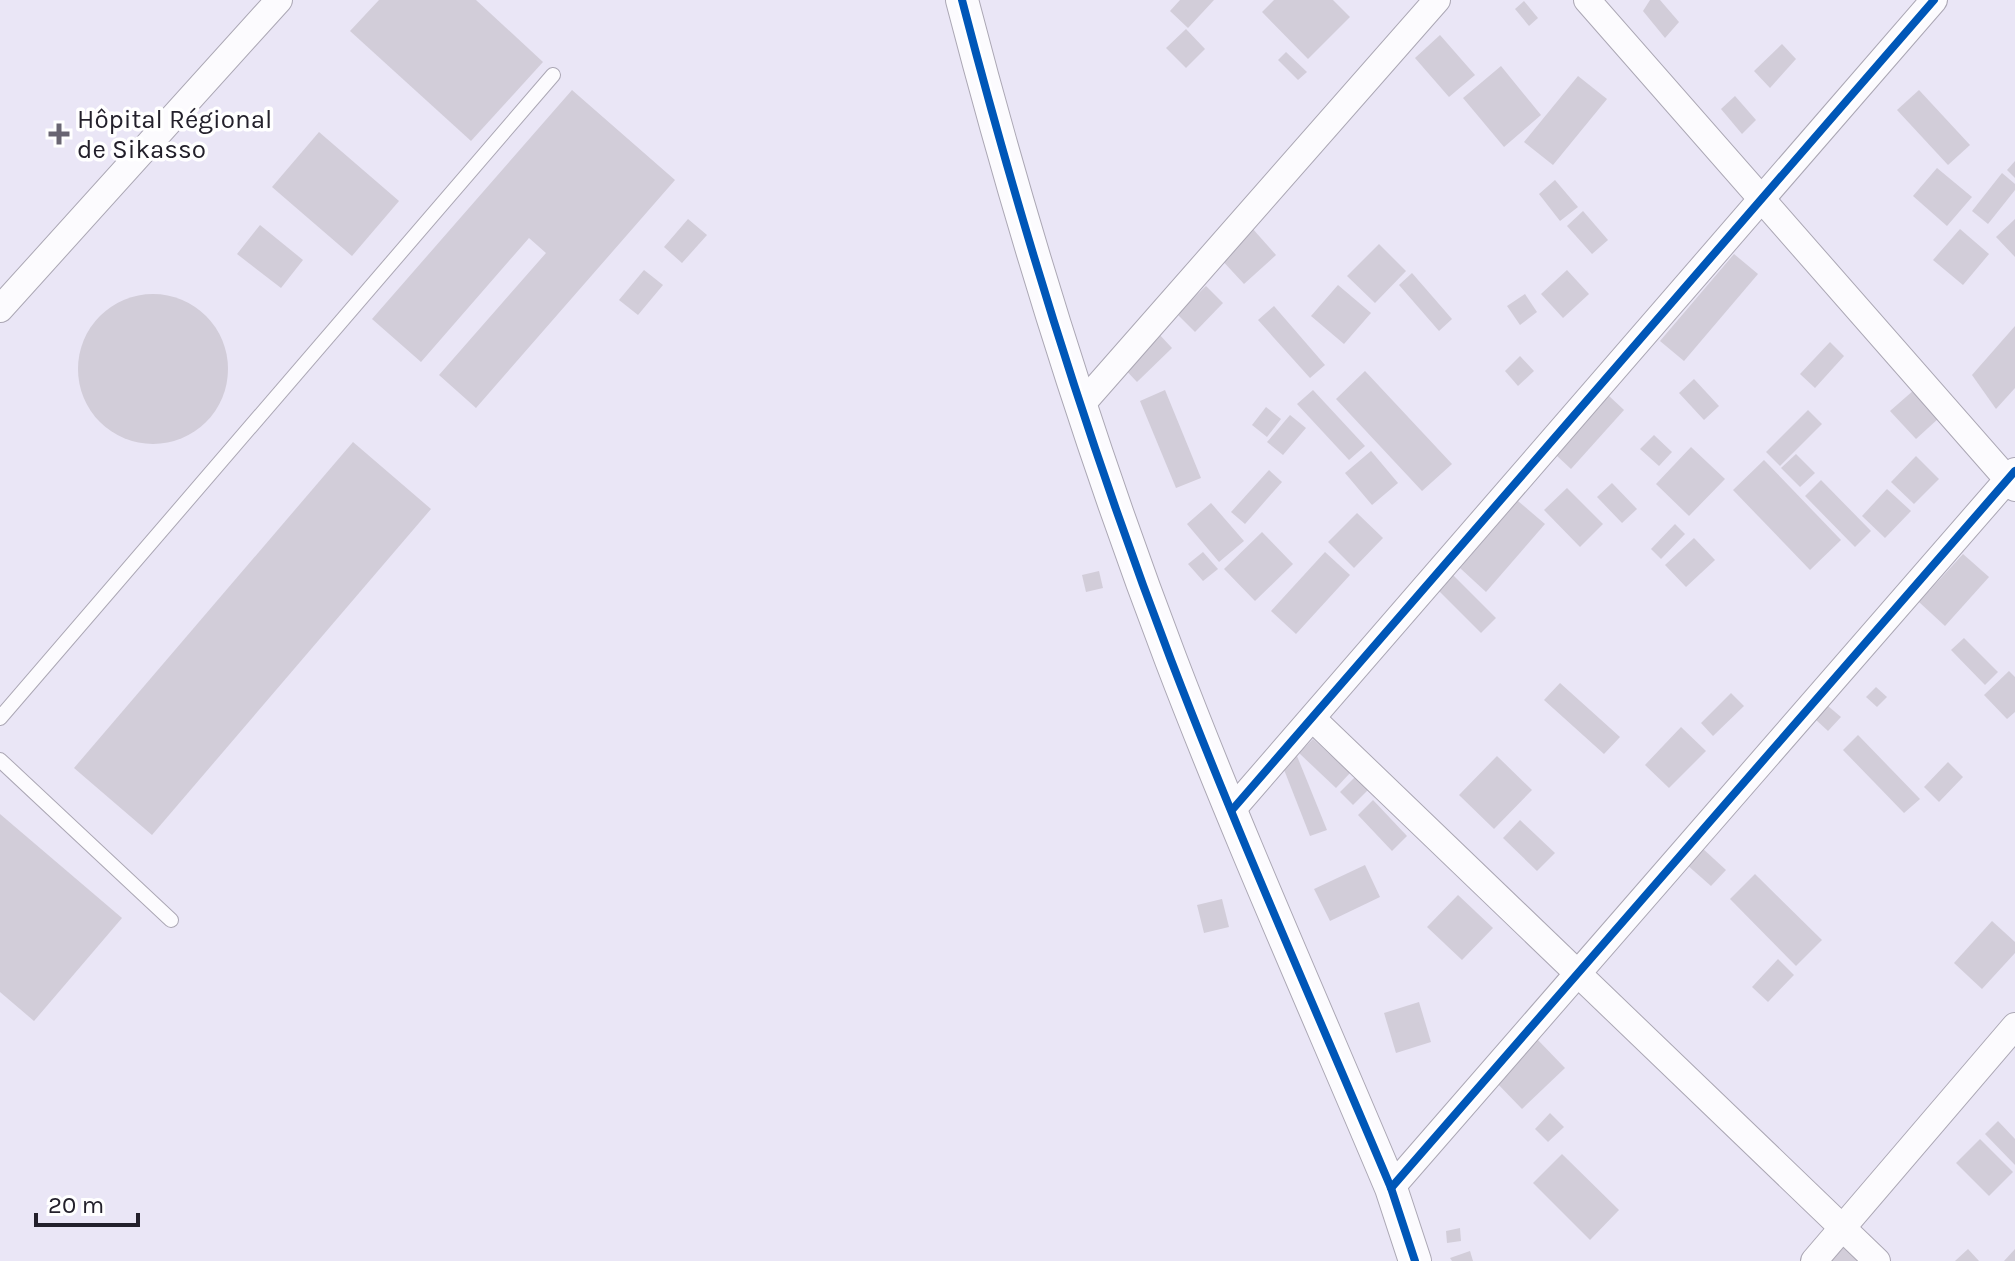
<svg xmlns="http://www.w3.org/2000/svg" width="2015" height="1261" font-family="Karla,sans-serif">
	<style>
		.building { fill: #d2cdd9 }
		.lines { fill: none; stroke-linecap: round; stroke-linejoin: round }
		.service-casing { stroke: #aba7b4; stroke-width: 16 }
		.minor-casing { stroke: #aba7b4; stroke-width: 28 }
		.tertiary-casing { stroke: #aba7b4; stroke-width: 34 }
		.service { stroke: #fcfbfe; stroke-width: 14 }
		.minor { stroke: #fcfbfe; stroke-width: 26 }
		.tertiary { stroke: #fcfbfe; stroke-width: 32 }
		.cycleway-casing { stroke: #fff; stroke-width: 13 }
		.cycleway { stroke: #0057b8; stroke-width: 8 }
		.poi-dot { fill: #696572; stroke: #fff; stroke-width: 3 }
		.labels { text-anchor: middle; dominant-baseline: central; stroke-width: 7; stroke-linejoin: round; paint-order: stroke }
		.poi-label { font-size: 26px; fill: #23202b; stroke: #fff; text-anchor: start }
	</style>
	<rect width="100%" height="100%" fill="#eae6f6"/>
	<g class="building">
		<path d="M379,0H476L543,62L471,141L350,31Z"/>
		<path d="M1180,0H1214L1188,28L1170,11Z"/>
		<path d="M1274,0H1333L1350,17L1308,59L1262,12Z"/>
		<path d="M1650,0H1660L1679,22L1665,38L1643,11Z"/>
		<path d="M1524,1L1538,18L1529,26L1515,9Z"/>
		<path d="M1186,29L1205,49L1186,68L1166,48Z"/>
		<path d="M1440,35L1475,75L1449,97L1415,58Z"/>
		<path d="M1782,44L1796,59L1770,88L1754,71Z"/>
		<path d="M1286,52L1307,72L1298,80L1278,60Z"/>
		<path d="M1501,66L1541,115L1504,147L1463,98Z"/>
		<path d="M1578,76L1607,99L1553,165L1524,142Z"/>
		<path d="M572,90L675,180L476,408L439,375L546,253L529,238L421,362L372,319Z"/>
		<path d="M1919,90L1970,145L1948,165L1897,110Z"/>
		<path d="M1735,96L1756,120L1742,134L1721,109Z"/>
		<path d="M319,132L399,201L352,256L272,187Z"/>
		<path d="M2015,161V178L2007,170Z"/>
		<path d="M1937,168L1972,197L1947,226L1913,196Z"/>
		<path d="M2002,173L2015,184V190L1988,224L1972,211Z"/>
		<path d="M1555,180L1578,207L1560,221L1539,194Z"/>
		<path d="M1583,211L1608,240L1592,254L1567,226Z"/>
		<path d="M688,219L707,235L682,263L664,247Z"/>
		<path d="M2015,219V257L1996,237Z"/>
		<path d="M260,225L303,260L281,288L237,254Z"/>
		<path d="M1252,228L1276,255L1244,284L1219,257Z"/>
		<path d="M1960,229L1989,254L1963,285L1933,260Z"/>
		<path d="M1379,244L1406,271L1375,303L1347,276Z"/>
		<path d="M1734,254L1758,274L1684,361L1660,341Z"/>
		<path d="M644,270L663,285L638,315L619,300Z"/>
		<path d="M1567,270L1589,294L1563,318L1541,294Z"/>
		<path d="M1412,273L1452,319L1439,331L1399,285Z"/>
		<path d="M1338,285L1371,313L1344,344L1311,316Z"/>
		<path d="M1206,286L1223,303L1195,332L1177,314Z"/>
		<path d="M1525,294L1537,312L1520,325L1507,306Z"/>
		<circle cx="153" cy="369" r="75"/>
		<path d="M1274,306L1325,365L1310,378L1258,320Z"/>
		<path d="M2015,326V388L1996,409L1972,375Z"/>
		<path d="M1157,332L1172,348L1137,382L1122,366Z"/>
		<path d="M1830,342L1844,356L1815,388L1800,374Z"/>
		<path d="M1520,356L1534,371L1518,386L1505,371Z"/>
		<path d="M1365,371L1452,464L1422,491L1336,399Z"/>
		<path d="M1694,379L1719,406L1704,420L1679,393Z"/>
		<path d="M1165,390L1201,478L1176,488L1140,401Z"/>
		<path d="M1313,390L1365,446L1349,460L1297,404Z"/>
		<path d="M1914,390L1939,418L1916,439L1890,411Z"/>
		<path d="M1608,395L1624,410L1571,469L1555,454Z"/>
		<path d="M1266,407L1281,419L1267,437L1252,425Z"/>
		<path d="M1808,410L1822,424L1780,466L1766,452Z"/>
		<path d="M1290,415L1306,428L1283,455L1267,442Z"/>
		<path d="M1654,435L1672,452L1659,466L1640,449Z"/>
		<path d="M353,442L431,509L152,835L74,768Z"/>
		<path d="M1691,447L1725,479L1689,516L1656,484Z"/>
		<path d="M1371,451L1398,483L1372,505L1345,473Z"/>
		<path d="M1796,454L1815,473L1800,487L1781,468Z"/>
		<path d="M1916,456L1939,479L1914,504L1891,482Z"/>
		<path d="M1764,460L1841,540L1810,570L1733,490Z"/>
		<path d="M1269,470L1282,482L1245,524L1231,512Z"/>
		<path d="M1821,480L1871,531L1855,547L1805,496Z"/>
		<path d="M1612,483L1637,509L1622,523L1597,497Z"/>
		<path d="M1567,488L1603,524L1580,547L1544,510Z"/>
		<path d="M1887,489L1911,511L1885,538L1862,516Z"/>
		<path d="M1518,501L1545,524L1486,592L1460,568Z"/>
		<path d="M1211,503L1244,541L1219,562L1187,524Z"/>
		<path d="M1357,513L1383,538L1354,568L1328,542Z"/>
		<path d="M1675,524L1685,534L1661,559L1651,549Z"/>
		<path d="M1262,532L1293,564L1255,601L1224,569Z"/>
		<path d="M1694,538L1715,560L1686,587L1665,565Z"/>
		<path d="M1203,552L1218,569L1203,581L1188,564Z"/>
		<path d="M1325,552L1350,575L1296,634L1271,611Z"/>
		<path d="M1963,554L1989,577L1945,626L1919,602Z"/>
		<path d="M1099,571L1103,588L1086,592L1082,575Z"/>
		<path d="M1451,573L1496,618L1481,633L1436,588Z"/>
		<path d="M1964,638L1998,672L1985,685L1951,650Z"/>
		<path d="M2009,671L2015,677V712L2007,719L1984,695Z"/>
		<path d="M1560,683L1620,737L1604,754L1544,700Z"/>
		<path d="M1876,687L1887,697L1877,707L1866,697Z"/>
		<path d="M1731,693L1744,706L1713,736L1701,723Z"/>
		<path d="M1828,706L1841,717L1828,731L1815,719Z"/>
		<path d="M1681,727L1706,751L1669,788L1645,765Z"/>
		<path d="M1858,735L1920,799L1904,813L1843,750Z"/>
		<path d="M1313,739L1350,773L1336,788L1299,753Z"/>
		<path d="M1297,756L1327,830L1310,836L1281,762Z"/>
		<path d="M1497,756L1532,790L1494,829L1459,795Z"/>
		<path d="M1948,762L1963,777L1939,802L1924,787Z"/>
		<path d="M1355,777L1368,790L1353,805L1340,792Z"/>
		<path d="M1373,800L1407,836L1392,851L1358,815Z"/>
		<path d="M0,814L122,918L34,1021L0,992Z"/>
		<path d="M1520,820L1555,853L1537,871L1503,838Z"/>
		<path d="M1701,847L1726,870L1711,886L1686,864Z"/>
		<path d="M1365,865L1380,897L1330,921L1314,889Z"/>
		<path d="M1755,874L1822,940L1796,966L1730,899Z"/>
		<path d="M1458,895L1493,928L1462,960L1427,927Z"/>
		<path d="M1222,899L1229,927L1204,933L1197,905Z"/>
		<path d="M1992,921L2015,942V953L1982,989L1954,963Z"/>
		<path d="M1778,959L1794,975L1768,1002L1752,987Z"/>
		<path d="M1419,1002L1431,1042L1396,1053L1384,1013Z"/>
		<path d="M1536,1038L1565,1068L1522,1109L1493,1079Z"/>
		<path d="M1550,1113L1564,1127L1548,1142L1535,1129Z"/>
		<path d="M1998,1121L2015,1139V1165L1985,1134Z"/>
		<path d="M1980,1139L2013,1172L1989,1196L1956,1163Z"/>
		<path d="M1562,1154L1619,1210L1590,1240L1533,1183Z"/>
		<path d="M1460,1228L1461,1241L1447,1243L1446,1231Z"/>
		<path d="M1842,1244L1861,1261H1826Z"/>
		<path d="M1968,1249L1979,1261H1955Z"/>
		<path d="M2015,1249V1261H2004Z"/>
		<path d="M1470,1251L1473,1261H1452L1450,1258Z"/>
	</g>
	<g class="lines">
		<g class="service-casing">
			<g id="service">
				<path d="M0,718L553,75"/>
				<path d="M0,760L171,920"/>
			</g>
		</g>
		<g class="minor-casing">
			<g id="minor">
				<path d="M1587,0L2015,488"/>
				<path d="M0,309L279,0"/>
				<path d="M1082,404L1437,0"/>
				<path d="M1313,719L1877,1261"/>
				<path d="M1232,810L1934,0"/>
				<path d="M1391,1188L2015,471"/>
				<path d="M1814,1261L2015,1026"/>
			</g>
		</g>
		<g class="tertiary-casing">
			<path id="tertiary" d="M962,0C1020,223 1089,445 1171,660C1239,838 1317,1012 1391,1188L1415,1261"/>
		</g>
		<use href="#service" class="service"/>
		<use href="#minor" class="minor"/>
		<use href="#tertiary" class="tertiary"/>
		<g class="cycleway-casing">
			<g id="cycleway">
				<path d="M962,0C1020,223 1089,445 1171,660C1239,838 1317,1012 1391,1188L1415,1261"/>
				<path d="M1232,810L1934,0"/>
				<path d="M1391,1188L2015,471"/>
			</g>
		</g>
		<use href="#cycleway" class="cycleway"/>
	</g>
	<path class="poi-dot" d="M55 122h8v8h8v8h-8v8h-8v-8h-8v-8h8z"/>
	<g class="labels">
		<g class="poi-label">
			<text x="77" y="119">Hôpital Régional<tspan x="77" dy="30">de Sikasso</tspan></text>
		</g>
	</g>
	<path d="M36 1213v12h102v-12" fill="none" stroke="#23202b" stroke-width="4"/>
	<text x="48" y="1213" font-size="24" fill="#23202b" stroke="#ffffff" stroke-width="6" paint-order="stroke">20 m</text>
</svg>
